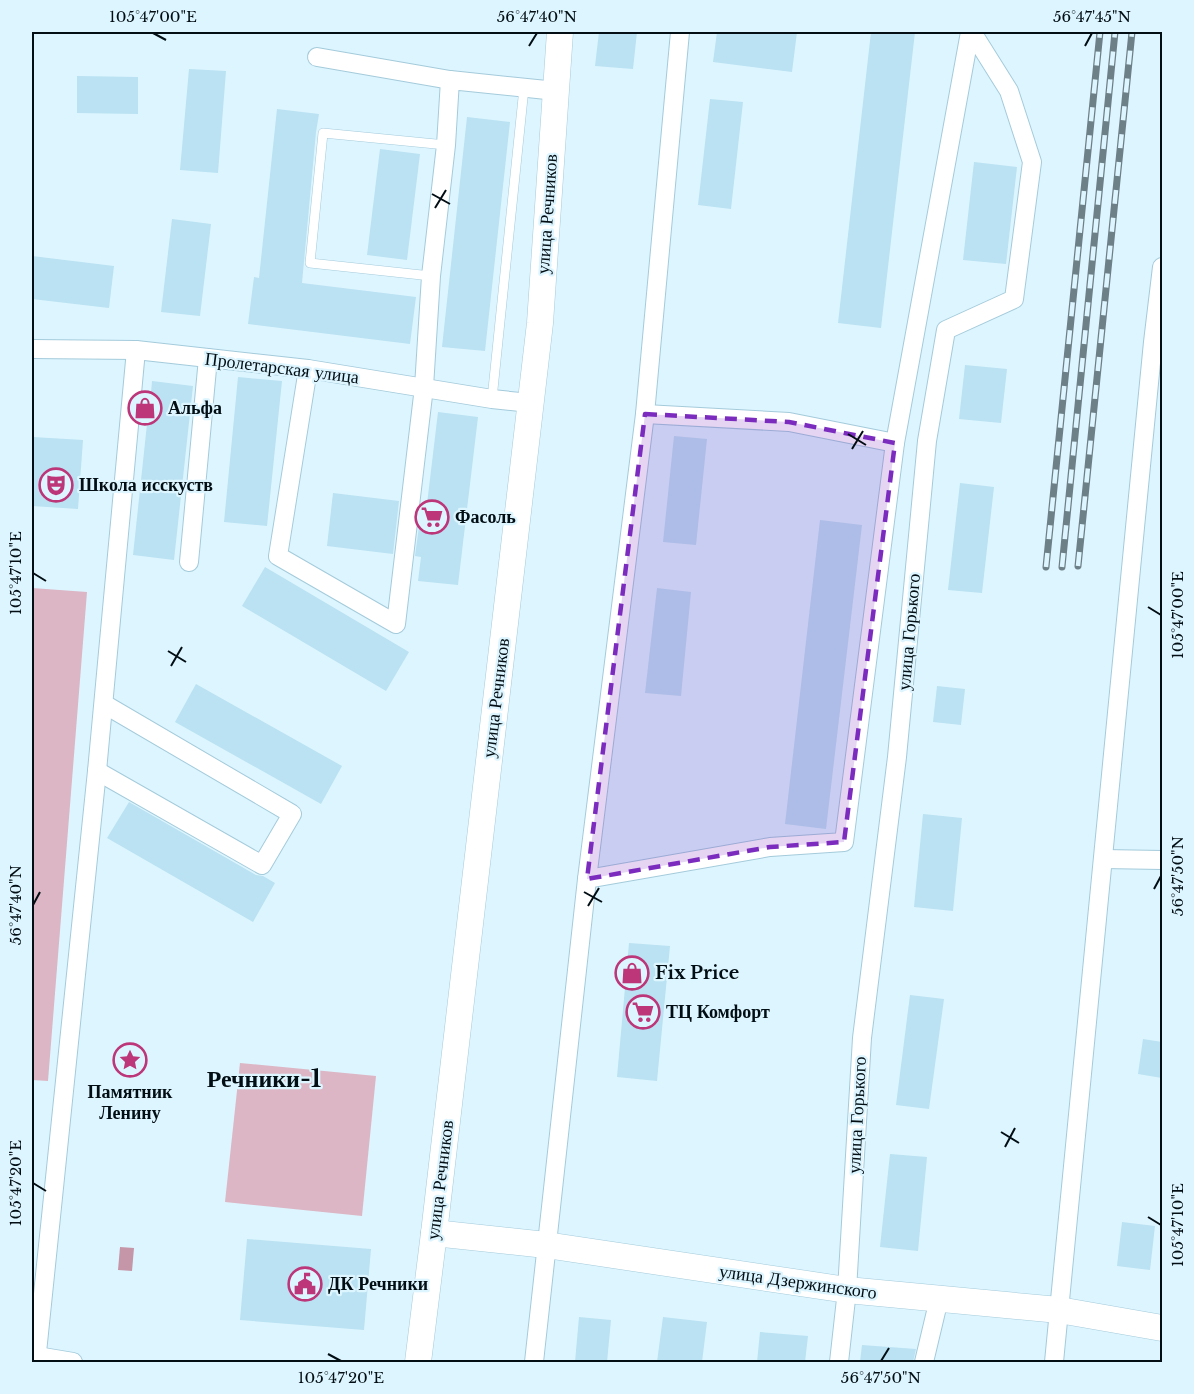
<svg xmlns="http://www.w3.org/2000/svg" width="1194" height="1394" font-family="'Libre Baskerville',serif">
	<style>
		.green { fill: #dcb6c4 }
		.water { fill: #c596a8 }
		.building { fill: #bae2f2 }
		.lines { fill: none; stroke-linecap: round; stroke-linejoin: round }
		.lane-casing { stroke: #a4cbdb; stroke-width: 10 }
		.street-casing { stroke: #a4cbdb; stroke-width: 20 }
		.secondary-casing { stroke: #a4cbdb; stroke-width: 27 }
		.lane { stroke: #fff; stroke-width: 9 }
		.street { stroke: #fff; stroke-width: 18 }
		.secondary { stroke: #fff; stroke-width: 26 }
		.rail-casing { stroke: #6d7f87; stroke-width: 7 }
		.rail { stroke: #ddf5ff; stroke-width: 4.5; stroke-dasharray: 14; stroke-linecap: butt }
		.marked { fill: #7b2cbf; fill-opacity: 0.2; stroke: #7b2cbf; stroke-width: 4.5; stroke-dasharray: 12 8; stroke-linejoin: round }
		.ticks { fill: none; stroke: #020e14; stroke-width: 2 }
		.labels { text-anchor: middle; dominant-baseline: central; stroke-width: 4.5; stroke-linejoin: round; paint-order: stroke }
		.street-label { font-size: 18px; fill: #020e14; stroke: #ddf5ff }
		.poi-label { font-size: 18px; font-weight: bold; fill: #020e14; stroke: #ddf5ff; text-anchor: start }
		.district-label { font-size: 24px; font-weight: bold; fill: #020e14; stroke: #ddf5ff }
		.neatline { fill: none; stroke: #020e14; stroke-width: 2 }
		.ticks-label { font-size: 15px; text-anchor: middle; fill: #020e14 }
	</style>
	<rect width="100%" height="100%" fill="#ddf5ff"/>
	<g class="green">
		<path d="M32,588L87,592L48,1081L32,1080Z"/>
		<path d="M240,1063L376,1076L362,1216L225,1202Z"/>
	</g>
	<path class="water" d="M120,1247L134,1248L132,1271L118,1270Z"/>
	<g class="building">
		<path d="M599,32H637L633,69L595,66Z"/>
		<path d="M717,32H797L792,72L713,62Z"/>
		<path d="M871,32H915L881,328L838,323Z"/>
		<path d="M189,69L226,71L218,173L180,170Z"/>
		<path d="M77,76L138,77V114L77,113Z"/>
		<path d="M710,99L743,102L731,209L698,205Z"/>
		<path d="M277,109L319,114L316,132L302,283L416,297L410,344L248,324L254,277L259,278Z"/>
		<path d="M467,117L510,122L485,351L442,347Z"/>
		<path d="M380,149L420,154L407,260L367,255Z"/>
		<path d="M974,162L1017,167L1006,264L963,260Z"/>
		<path d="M172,219L211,224L200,316L161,312Z"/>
		<path d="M32,256L114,266L109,308L32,299Z"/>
		<path d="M965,365L1007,369L1001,423L959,419Z"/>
		<path d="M238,377L282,381L267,526L224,522Z"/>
		<path d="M152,381L193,386L174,560L133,555L147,424L140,423L142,403L144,392L151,393Z"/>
		<path d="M438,412L478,417L458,585L418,581L421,557L415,556L422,504H427Z"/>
		<path d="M674,436L707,439L696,545L663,542Z"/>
		<path d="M33,437L83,440L78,509L32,506V464Z"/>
		<path d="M960,483L994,487L982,593L948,590Z"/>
		<path d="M333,493L399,501L393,554L327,546Z"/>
		<path d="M820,520L862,525L826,829L785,824Z"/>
		<path d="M265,567L409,652L386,691L242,606Z"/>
		<path d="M657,588L691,592L681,696L645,693Z"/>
		<path d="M196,684L342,766L321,804L175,722Z"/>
		<path d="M937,686L965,689L961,725L933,722Z"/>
		<path d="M129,802L256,875L263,876L275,883L253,922L107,838Z"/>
		<path d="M923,814L962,818L953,911L914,907Z"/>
		<path d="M629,943L670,946L657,1081L617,1077Z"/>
		<path d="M910,995L944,999L929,1109L896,1105Z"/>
		<path d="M1143,1039L1162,1042V1078L1138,1074Z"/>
		<path d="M890,1154L927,1157L918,1251L880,1247Z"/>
		<path d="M1122,1222L1155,1226L1150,1270L1117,1266Z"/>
		<path d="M247,1239L371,1249L364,1330L240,1320Z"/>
		<path d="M579,1317L611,1320L607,1362H575Z"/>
		<path d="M663,1317L707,1322L702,1362H657Z"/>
		<path d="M760,1332L808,1336L805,1362H757Z"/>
		<path d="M862,1345L916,1349L913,1362H860Z"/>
	</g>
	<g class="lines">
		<g class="lane-casing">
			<g id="lane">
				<path d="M431,276L310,263L323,133L446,145"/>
				<path d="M492,399L524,88"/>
			</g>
		</g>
		<g class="street-casing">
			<g id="street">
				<path d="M317,57L450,80"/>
				<path d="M32,349L136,350L208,358L308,369L492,399L530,403"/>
				<path d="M308,369L278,556L396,624L424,387L431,276L446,145L450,80L556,91"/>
				<path d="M645,414L789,422L895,443"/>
				<path d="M189,562L208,358"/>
				<path d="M97,771L262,865L292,814L104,704"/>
				<path d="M1103,859L1162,860"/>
				<path d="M587,879L770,847L844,842L895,443L970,32"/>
				<path d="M37,1356L73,1362"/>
				<path d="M36,1362L97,771L136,350"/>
				<path d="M534,1362L587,879L645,414L680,32"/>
				<path d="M839,1362L847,1290L862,1038L897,757L927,441L946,330L1014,299L1032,162L1009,91L972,32"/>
				<path d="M924,1362L939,1299"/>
				<path d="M1054,1362L1153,342L1162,267"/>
			</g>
		</g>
		<g class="secondary-casing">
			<g id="secondary">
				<path d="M434,1233L546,1245L847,1290L1059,1310L1162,1328"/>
				<path d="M418,1362L434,1233L540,323L560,32"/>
			</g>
		</g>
		<use href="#lane" class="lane"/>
		<use href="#street" class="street"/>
		<use href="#secondary" class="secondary"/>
		<g class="rail-casing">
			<g id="rail">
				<path d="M1078,566L1132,32"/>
				<path d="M1046,567L1100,32"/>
				<path d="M1062,567L1115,32"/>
			</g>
		</g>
		<use href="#rail" class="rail"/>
	</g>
	<path class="marked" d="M645,414L789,422L895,443L844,842L770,847L587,879Z"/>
	<path class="ticks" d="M153,33L166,40M529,46L537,33M1085,46L1092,33M432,194L450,204M435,208L446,190M848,434L866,445M852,449L863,431M33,573L46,581M1148,607L1161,615M168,651L186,662M171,666L182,647M1154,889L1161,876M584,892L602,902M33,905L40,892M588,906L599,888M1001,1132L1019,1143M1005,1147L1015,1128M33,1183L46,1191M1148,1217L1161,1225M328,1354L341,1361M881,1361L889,1348"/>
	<defs>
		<g id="shop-ring" transform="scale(1.725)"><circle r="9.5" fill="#ddf5ff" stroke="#bc3679" stroke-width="1.5"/><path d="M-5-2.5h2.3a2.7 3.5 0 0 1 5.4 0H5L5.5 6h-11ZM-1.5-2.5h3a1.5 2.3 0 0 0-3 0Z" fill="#bc3679"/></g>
		<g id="theatre-ring" transform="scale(1.725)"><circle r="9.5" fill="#ddf5ff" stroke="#bc3679" stroke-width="1.5"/><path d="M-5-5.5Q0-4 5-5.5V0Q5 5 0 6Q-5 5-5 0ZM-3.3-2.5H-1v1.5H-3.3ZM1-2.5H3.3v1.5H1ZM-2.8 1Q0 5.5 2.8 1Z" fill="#bc3679"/></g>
		<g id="supermarket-ring" transform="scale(1.725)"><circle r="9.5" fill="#ddf5ff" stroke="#bc3679" stroke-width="1.5"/><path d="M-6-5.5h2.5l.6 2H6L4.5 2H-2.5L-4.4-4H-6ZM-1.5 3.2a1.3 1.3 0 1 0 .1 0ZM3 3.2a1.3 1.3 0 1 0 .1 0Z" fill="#bc3679"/></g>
		<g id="sight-ring" transform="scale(1.725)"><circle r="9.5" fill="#ddf5ff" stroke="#bc3679" stroke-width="1.5"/><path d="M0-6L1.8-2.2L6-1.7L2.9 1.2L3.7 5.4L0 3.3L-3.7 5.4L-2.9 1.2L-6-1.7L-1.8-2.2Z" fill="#bc3679"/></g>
		<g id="civic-ring" transform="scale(1.725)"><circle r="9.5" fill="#ddf5ff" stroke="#bc3679" stroke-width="1.5"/><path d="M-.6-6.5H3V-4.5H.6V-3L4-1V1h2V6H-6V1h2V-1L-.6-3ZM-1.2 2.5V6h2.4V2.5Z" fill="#bc3679"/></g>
	</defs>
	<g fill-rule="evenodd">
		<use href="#shop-ring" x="145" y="408"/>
		<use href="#theatre-ring" x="56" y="485"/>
		<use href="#supermarket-ring" x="432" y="517"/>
		<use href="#shop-ring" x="632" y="973"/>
		<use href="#supermarket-ring" x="643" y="1012"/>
		<use href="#sight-ring" x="130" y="1060"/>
		<use href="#civic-ring" x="305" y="1284"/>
	</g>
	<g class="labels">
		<g class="street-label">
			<text transform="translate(547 214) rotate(-86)">улица Речников</text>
			<text transform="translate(282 368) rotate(7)">Пролетарская улица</text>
			<text transform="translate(909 632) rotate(-85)">улица Горького</text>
			<text transform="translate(496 698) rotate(-83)">улица Речников</text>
			<text transform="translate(857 1115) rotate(-87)">улица Горького</text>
			<text transform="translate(440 1180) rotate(-83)">улица Речников</text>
			<text transform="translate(798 1282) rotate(8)">улица Дзержинского</text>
		</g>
		<g class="poi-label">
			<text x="168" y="408">Альфа</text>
			<text x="79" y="485">Школа исскуств</text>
			<text x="455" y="517">Фасоль</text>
			<text x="655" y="973">Fix Price</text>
			<text x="666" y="1012">ТЦ Комфорт</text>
			<text x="130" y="1092" text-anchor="middle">Памятник<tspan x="130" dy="21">Ленину</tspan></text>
			<text x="328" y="1284">ДК Речники</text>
		</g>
		<g class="district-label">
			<text x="264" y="1078">Речники-1</text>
		</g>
	</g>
	<rect width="1194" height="1394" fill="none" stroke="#ddf5ff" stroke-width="66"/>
	<rect x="33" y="33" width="1128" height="1328" class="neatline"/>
	<g class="ticks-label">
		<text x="153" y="22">105°47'00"E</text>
		<text x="537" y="22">56°47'40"N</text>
		<text x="1092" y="22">56°47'45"N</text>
		<text transform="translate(16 573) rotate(-90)" y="5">105°47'10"E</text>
		<text transform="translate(1178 615) rotate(-90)" y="5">105°47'00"E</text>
		<text transform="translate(1178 876) rotate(-90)" y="5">56°47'50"N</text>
		<text transform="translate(16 905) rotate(-90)" y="5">56°47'40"N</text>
		<text transform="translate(16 1183) rotate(-90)" y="5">105°47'20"E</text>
		<text transform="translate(1178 1225) rotate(-90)" y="5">105°47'10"E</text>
		<text x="341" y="1383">105°47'20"E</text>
		<text x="881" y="1383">56°47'50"N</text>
	</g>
</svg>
